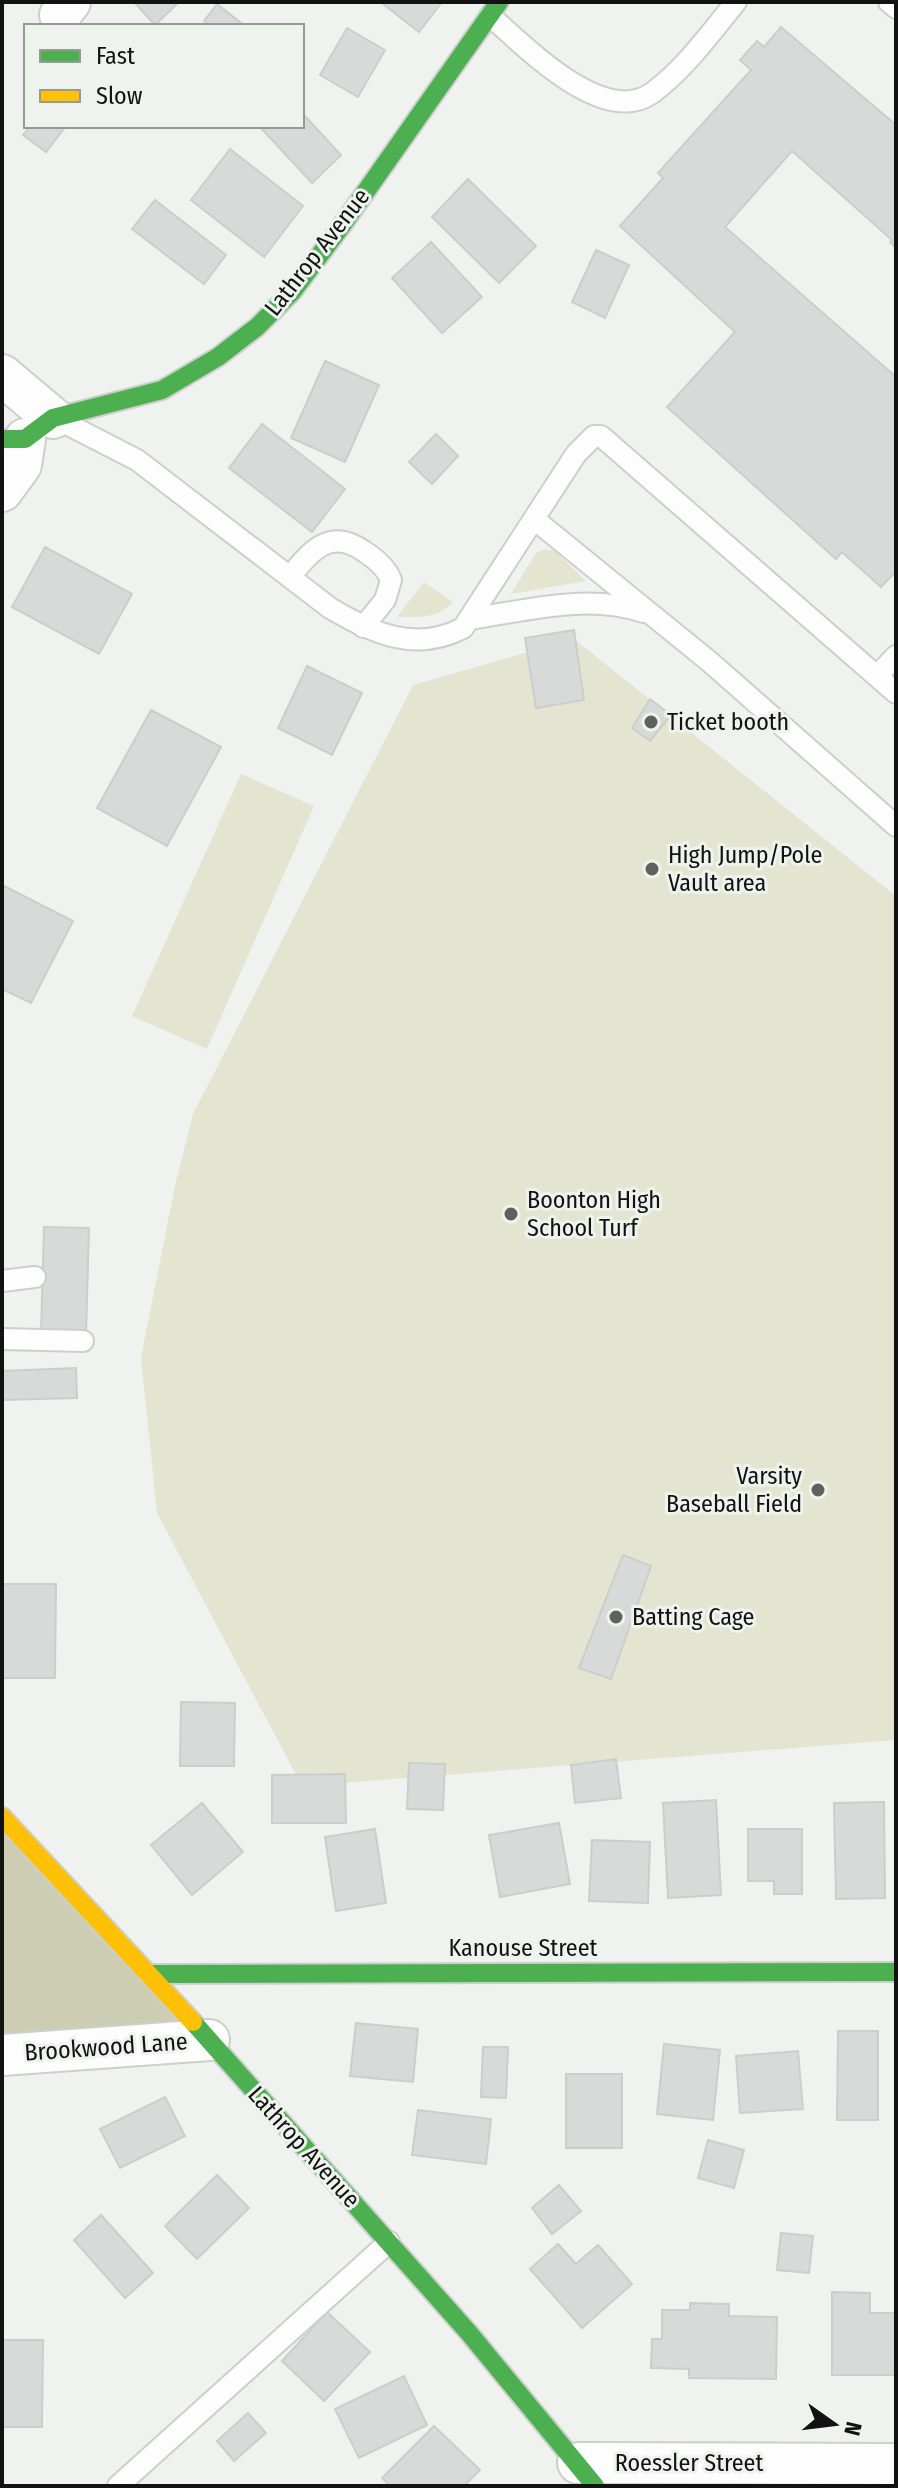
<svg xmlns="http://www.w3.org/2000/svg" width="898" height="2488" font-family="'Fira Sans Condensed',sans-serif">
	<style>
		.green { fill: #e4e5d1 }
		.forest { fill: #cdcdb4 }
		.building { fill: #d7dad8; stroke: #cbcecc; stroke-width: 2 }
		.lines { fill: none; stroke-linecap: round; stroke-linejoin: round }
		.lane-casing { stroke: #cdcfcd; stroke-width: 24 }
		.street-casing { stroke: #cdcfcd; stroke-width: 44 }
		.fast-casing { stroke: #cdcfcd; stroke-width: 22 }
		.slow-casing { stroke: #cdcfcd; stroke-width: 22 }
		.lane { stroke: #fdfdfd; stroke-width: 20 }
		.street { stroke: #fdfdfd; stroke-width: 40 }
		.fast { stroke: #4caf50; stroke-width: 18 }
		.slow { stroke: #ffc107; stroke-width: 18 }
		.poi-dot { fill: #5f605f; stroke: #eef3ee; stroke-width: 3 }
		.labels { text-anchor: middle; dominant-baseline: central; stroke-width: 6; stroke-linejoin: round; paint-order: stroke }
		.street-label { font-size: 24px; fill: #111211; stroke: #eef3ee }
		.poi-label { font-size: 24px; fill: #111211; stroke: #eef3ee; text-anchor: start }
	</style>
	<rect width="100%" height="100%" fill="#eff2ef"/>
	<g class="green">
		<path d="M545,549L555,551L586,581L511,594L536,553Z"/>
		<path d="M424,582L453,602C439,618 418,618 397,617Z"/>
		<path d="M574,639L896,896V1740L302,1786L157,1513L141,1358L174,1190L193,1114L413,685Z"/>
		<path d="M241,774L314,806L207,1049L132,1016Z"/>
	</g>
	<path class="forest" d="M2,1822L203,2040L2,2068Z"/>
	<g class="building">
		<path d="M134,2H179L155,25Z"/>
		<path d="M384,2H442L419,32L383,4Z"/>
		<path d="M217,4L245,26H211L204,21Z"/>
		<path d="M781,27L896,125V248L890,242L892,240L792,151L725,227L896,377V571L881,587L842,552L836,559L667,407L735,332L620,226L663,178L658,173L751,70L740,60L757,41L764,47Z"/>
		<path d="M347,28L385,50L358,97L320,75Z"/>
		<path d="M302,113L341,155L312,183L259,126H302Z"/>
		<path d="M30,126H66L46,152L23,135Z"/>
		<path d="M230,149L303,206L264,257L191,200Z"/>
		<path d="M468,179L536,246L499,283L432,217Z"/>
		<path d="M155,200L226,255L204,284L132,229Z"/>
		<path d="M431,242L482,297L442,333L392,278Z"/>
		<path d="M596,250L629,265L605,318L572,302Z"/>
		<path d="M325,361L379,385L345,462L291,438Z"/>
		<path d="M262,424L345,489L312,532L229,468Z"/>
		<path d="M436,434L458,456L432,484L409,462Z"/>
		<path d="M45,547L132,594L99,654L12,607Z"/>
		<path d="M574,630L584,700L536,708L525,638Z"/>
		<path d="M307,666L362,693L332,755L278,728Z"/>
		<path d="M650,699L671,715L650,741L632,728Z"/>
		<path d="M151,710L221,747L167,846L97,808Z"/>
		<path d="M4,886L73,921L31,1003L2,989V890Z"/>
		<path d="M44,1227L89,1228L86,1334L41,1333Z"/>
		<path d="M76,1368L77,1398L2,1400V1371Z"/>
		<path d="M623,1555L651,1566L611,1679L579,1668Z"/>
		<path d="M2,1584H56L55,1678H2Z"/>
		<path d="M181,1702L235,1703L234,1766H180Z"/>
		<path d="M616,1759L621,1798L575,1803L571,1765Z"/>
		<path d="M409,1763L445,1764L443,1810L407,1809Z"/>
		<path d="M345,1774L346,1823H272V1775Z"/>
		<path d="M716,1800L721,1895L668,1898L663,1803Z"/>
		<path d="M884,1802L885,1898L836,1899L834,1803Z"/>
		<path d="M202,1803L243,1852L192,1895L151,1845Z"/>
		<path d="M559,1823L570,1884L500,1897L489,1835Z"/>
		<path d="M375,1829L386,1903L336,1911L325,1837Z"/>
		<path d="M748,1829H802V1894H774V1881H748Z"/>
		<path d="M592,1840L650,1842L648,1903L589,1901Z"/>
		<path d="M356,2023L418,2029L413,2082L350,2076Z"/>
		<path d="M838,2031H878V2120H837Z"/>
		<path d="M664,2044L720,2050L713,2120L657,2114Z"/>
		<path d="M483,2047H508L506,2098L481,2097Z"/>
		<path d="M798,2051L803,2109L740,2113L736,2056Z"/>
		<rect x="566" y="2074" width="56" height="74"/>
		<path d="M165,2097L185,2136L120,2168L100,2129Z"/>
		<path d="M418,2110L491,2119L486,2164L412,2155Z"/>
		<path d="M708,2140L744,2150L734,2188L698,2178Z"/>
		<path d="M217,2175L249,2208L197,2259L165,2226Z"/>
		<path d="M559,2185L581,2211L552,2234L532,2208Z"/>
		<path d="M101,2215L153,2273L125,2298L74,2240Z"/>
		<path d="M781,2233L813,2236L809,2273L777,2270Z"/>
		<path d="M558,2244L576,2264L598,2245L632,2284L582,2328L530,2269Z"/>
		<path d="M832,2292L870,2293V2313H896V2375H832Z"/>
		<path d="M690,2303L729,2304V2316L777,2317L776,2379L689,2378V2369L651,2368L652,2339H662V2310H690Z"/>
		<path d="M327,2312L370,2352L324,2401L282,2361Z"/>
		<path d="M2,2340H43L42,2427H2Z"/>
		<path d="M404,2376L427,2425L359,2458L335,2409Z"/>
		<path d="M248,2413L266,2433L234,2461L217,2441Z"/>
		<path d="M434,2426L480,2470L464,2486H390L382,2478Z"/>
	</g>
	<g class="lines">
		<g class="lane-casing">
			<g id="lane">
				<path d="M889,2L896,8"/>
				<path d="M490,16C524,45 603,128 652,93C685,69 710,33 736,2"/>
				<path d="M63,422L137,460L330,608C372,633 415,653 463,628L576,454L594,436H601L896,693"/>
				<path d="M534,519L710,662L896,826"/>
				<path d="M290,577C311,550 331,527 365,552C376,559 386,567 391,580L385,600L363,627"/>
				<path d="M469,619C525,611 587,593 643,612"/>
				<path d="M877,676L896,656"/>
				<path d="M2,1281L35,1277"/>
				<path d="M2,1339L83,1341"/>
				<path d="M118,2486L389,2242"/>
			</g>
		</g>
		<g class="street-casing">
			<g id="street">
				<path d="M60,15L70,2"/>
				<path d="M2,375L53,418"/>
				<path d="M2,491L21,465L25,439"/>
				<path d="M2,2055L209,2040"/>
				<path d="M578,2463L896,2464"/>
			</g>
		</g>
		<g class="fast-casing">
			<g id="fast">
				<path d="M2,439H25L53,418L162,390L218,357L257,327L292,292L343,224L499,2"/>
				<path d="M151,1974L896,1972"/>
				<path d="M193,2022L469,2333L595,2486"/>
			</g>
		</g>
		<g class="slow-casing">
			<path id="slow" d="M2,1817L193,2022"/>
		</g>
		<use href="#lane" class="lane"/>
		<use href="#street" class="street"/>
		<use href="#fast" class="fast"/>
		<use href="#slow" class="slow"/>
	</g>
	<g class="poi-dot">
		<circle cx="651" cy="722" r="8"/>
		<circle cx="652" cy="869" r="8"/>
		<circle cx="511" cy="1214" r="8"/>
		<circle cx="818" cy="1490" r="8"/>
		<circle cx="616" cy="1617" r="8"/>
	</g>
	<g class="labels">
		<g class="street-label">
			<text transform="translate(317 252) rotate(-52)">Lathrop Avenue</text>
			<text x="523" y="1948">Kanouse Street</text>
			<text transform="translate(106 2047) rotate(-4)">Brookwood Lane</text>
			<text transform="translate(304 2147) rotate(48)">Lathrop Avenue</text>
			<text x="689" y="2463">Roessler Street</text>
		</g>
		<g class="poi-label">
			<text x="667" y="722">Ticket booth</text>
			<text x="668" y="855">High Jump/Pole<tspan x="668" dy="28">Vault area</tspan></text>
			<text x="527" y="1200">Boonton High<tspan x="527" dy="28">School Turf</tspan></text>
			<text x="802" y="1476" text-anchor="end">Varsity<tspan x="802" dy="28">Baseball Field</tspan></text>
			<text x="632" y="1617">Batting Cage</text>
		</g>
	</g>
	<rect width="898" height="2488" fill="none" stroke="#111211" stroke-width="8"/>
	<rect x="24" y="24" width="280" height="104" fill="#eef3ee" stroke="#969996" stroke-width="2"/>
	<rect x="40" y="50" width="40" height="12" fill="#4caf50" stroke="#969996" stroke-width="2"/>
	<text x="96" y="64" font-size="24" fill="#111211">Fast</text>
	<rect x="40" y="90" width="40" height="12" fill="#ffc107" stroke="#969996" stroke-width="2"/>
	<text x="96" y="104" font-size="24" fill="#111211">Slow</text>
	<g transform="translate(834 2424) rotate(104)" stroke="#eef3ee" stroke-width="6" paint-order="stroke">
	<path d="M0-6L14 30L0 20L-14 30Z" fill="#111211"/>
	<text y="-12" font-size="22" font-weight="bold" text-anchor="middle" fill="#111211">N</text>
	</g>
</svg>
